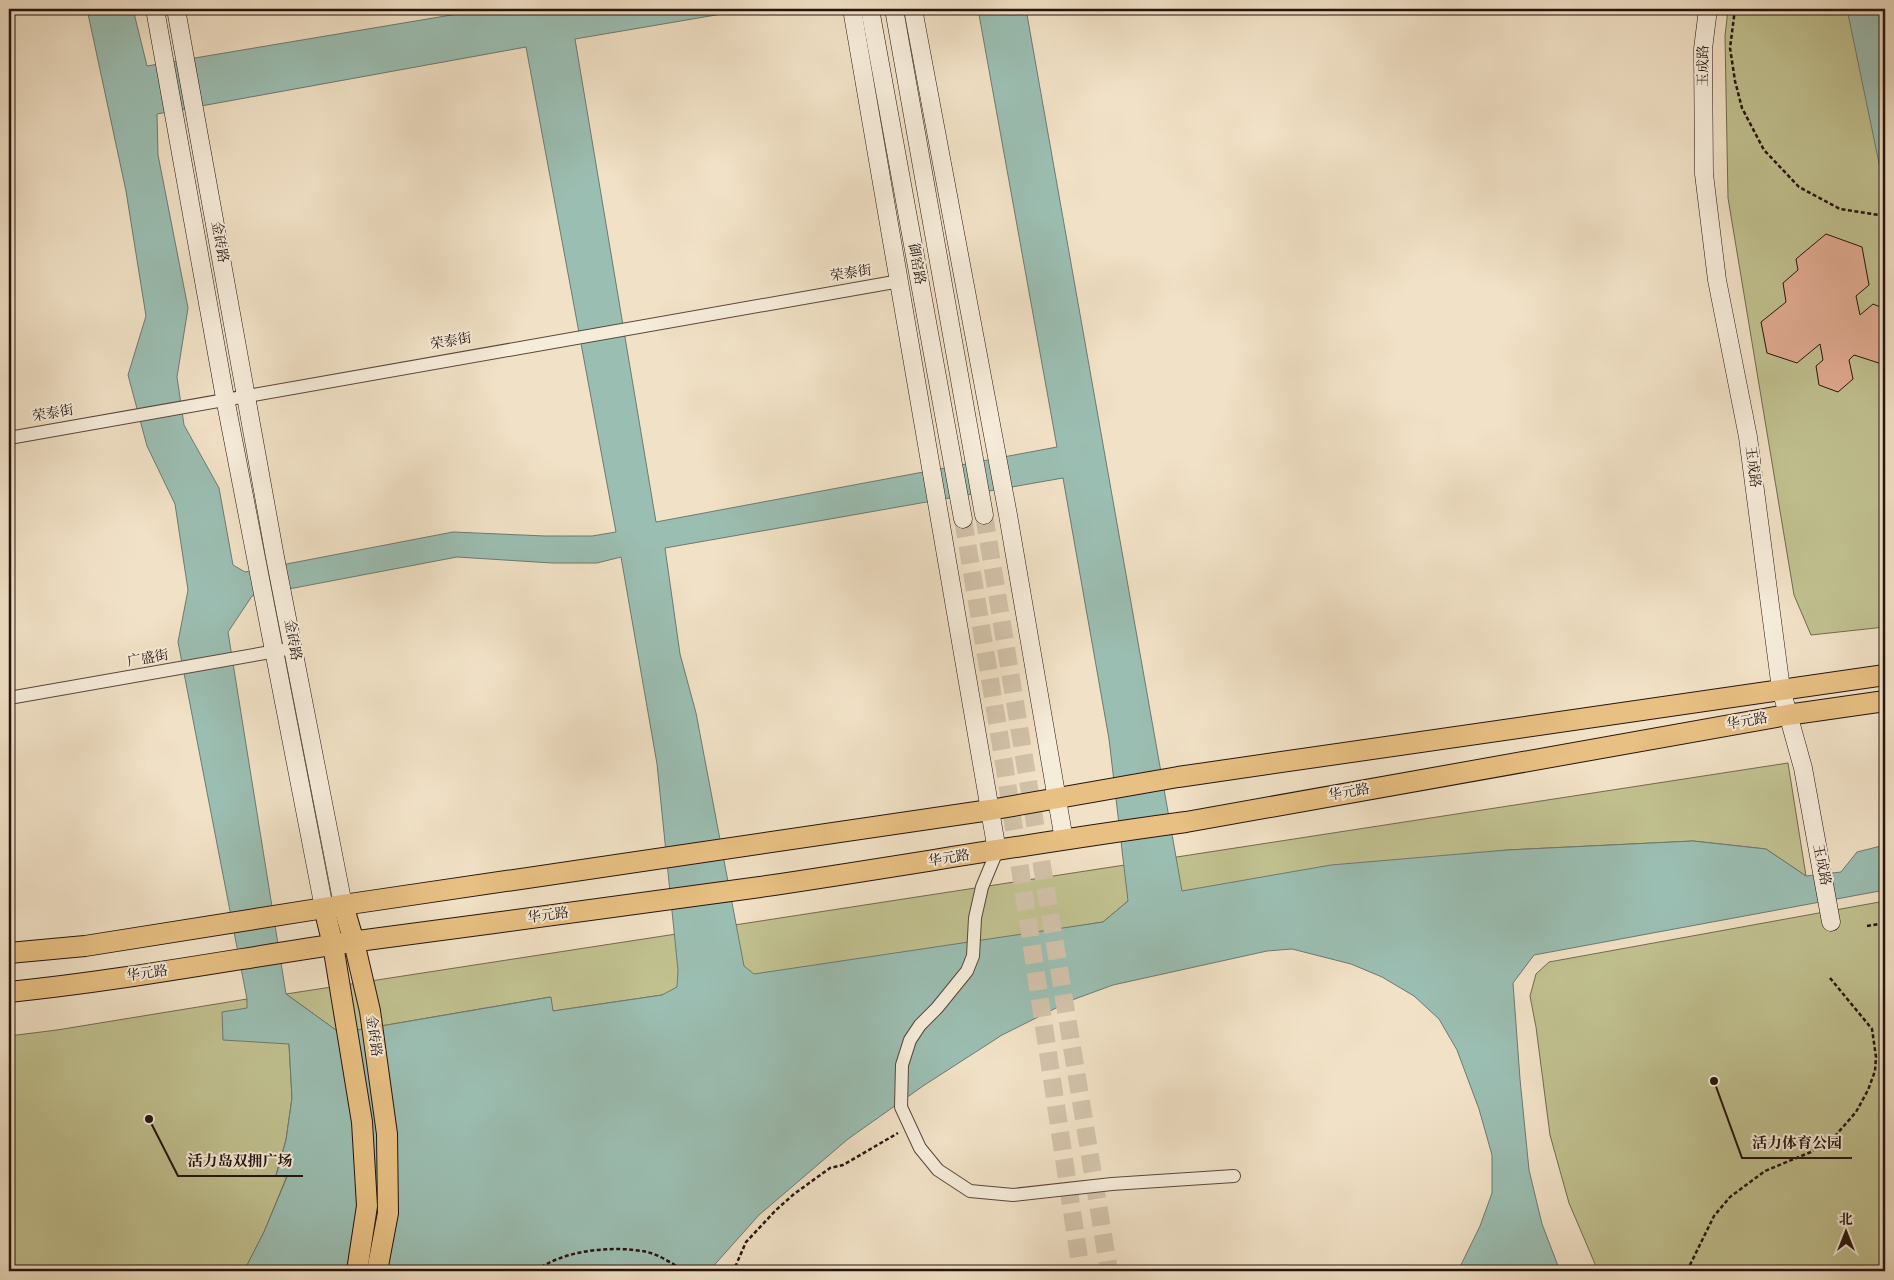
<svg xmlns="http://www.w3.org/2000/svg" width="1894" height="1280" font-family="Vollkorn,'Noto Serif SC',serif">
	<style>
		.green { fill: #c1c190; stroke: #736a4e }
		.water { fill: #9bbeb2; stroke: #6c7a70; fill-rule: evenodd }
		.building { fill: #e2ac93; stroke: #25130d }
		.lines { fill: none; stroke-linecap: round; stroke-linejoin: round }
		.secondary-tunnel { stroke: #d2c2aa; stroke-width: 18; stroke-dasharray: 18 9; stroke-linecap: butt }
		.street-casing { stroke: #58463b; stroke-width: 14 }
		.secondary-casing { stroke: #25130d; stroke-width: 19 }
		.primary-casing { stroke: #25130d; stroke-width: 22 }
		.path { stroke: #25130d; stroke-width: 2.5; stroke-dasharray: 4 2.5; stroke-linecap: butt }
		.street { stroke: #f6ecda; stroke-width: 12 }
		.secondary { stroke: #f6ecda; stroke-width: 18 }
		.primary { stroke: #e8c083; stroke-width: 20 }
		.labels { text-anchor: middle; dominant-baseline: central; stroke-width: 4; stroke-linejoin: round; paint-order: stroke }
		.street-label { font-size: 14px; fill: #25130d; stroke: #f6ecda }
		.leader { fill: none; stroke: #25130d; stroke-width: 2 }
		.callout-dot { fill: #25130d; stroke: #f6ecda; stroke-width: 2 }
		.callout-label { font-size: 15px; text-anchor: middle; font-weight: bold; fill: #25130d; stroke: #f6ecda; stroke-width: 4; stroke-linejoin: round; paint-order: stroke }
	</style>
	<rect width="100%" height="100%" fill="#f1e1c6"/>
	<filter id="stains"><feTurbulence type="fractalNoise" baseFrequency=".004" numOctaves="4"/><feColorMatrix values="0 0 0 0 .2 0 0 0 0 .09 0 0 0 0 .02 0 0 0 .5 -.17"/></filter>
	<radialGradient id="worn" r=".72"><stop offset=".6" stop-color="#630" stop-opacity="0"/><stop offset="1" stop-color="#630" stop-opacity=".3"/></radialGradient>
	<g class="green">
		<path d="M1728,9H1885V627L1811,635L1794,595L1728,198L1725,36Z"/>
		<path d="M1788,763L1806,876L1766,849L1693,841L1507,850L1128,901L1103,922L662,995L553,1011L550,997L340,1033L286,994Z"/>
		<path d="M1885,901V1271H1598L1569,1203L1550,1135L1536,1027L1530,996L1536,974L1549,962L1560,960Z"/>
		<path d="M247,999L248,1008L289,1044L292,1098L286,1140L276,1175L287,1176L264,1232L244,1271H9V1036L57,1030Z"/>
	</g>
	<g class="water">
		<path d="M87,9H133L147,66L487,9H751L575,39L656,522L1057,447L978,9H1026L1182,891L1331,865L1507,850L1693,841L1766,849L1806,876L1841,872L1857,852L1885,845V890L1534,955L1513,983L1520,1079L1529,1170L1542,1224L1560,1271H1458L1480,1226L1492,1193V1155L1479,1109L1457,1050L1439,1019L1414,996L1382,977L1351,964L1292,949L1267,951L1113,985L1072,1000L1002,1035L923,1086L848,1139L759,1215L709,1271H244L264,1232L287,1177L276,1176L286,1140L292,1098L289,1044L223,1040L222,1012L247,1008V999L178,642L188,590L175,504L147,446L128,375L146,316L126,191ZM526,47L616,532L592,536H545L453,532L245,572L233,565L219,488L184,425L177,377L188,308L158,155L157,114ZM1063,478L1109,739L1128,901L1103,922L754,974L744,966L696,713L680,654L665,548ZM457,557L552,563H597L621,557L657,764L678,970L677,987L662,995L553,1011L551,997L340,1033L286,994L228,632L252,596Z"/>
		<path d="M1847,9H1885V192Z"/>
	</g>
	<path class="building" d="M1826,234L1862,247L1869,285L1856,296L1860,315L1873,304L1885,309V365L1854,355L1849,360L1853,379L1838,392L1819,385L1816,366L1823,360L1820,344L1797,363L1767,353L1761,322L1786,302L1783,283L1798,270L1796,259Z"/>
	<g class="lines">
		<g class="secondary-tunnel">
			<path d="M984,515L1109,1271"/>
			<path d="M963,519L1005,769L1081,1271"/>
		</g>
		<g class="street-casing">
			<g id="street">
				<path d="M9,438C305,383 602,331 900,281"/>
				<path d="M9,698L282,650"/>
				<path d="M997,851L982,887L975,918L973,956L967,971L937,1008L920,1025L910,1040L902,1065L901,1107L920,1148L938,1170L970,1191L1013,1195L1112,1184L1234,1176"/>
			</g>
		</g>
		<g class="secondary-casing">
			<g id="secondary">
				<path d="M155,9L225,398L324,908"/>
				<path d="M176,9L275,557L343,905"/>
				<path d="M852,9L997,851"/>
				<path d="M870,9L963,519"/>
				<path d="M894,9L984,515"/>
				<path d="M913,9L1008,515L1064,840"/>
				<path d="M1708,9L1703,49L1704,174L1717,280L1748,437L1781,689L1803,768L1831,922"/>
			</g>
		</g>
		<g class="primary-casing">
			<g id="primary">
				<path d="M343,905L354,942L370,1011L387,1134L388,1213L377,1271"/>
				<path d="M324,908L333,945L362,1122L367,1206L357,1271"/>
				<path d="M9,953L85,946L343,905L990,810L1178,777L1885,675"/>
				<path d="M9,992C126,980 241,958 358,941C492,923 626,906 760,887C902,866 1044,841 1186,822L1787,715L1885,701"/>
			</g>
		</g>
		<g class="path">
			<path d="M1735,9L1730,48L1735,81L1742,108L1764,150L1799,187L1840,209L1885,216"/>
			<path d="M1867,926L1885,923"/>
			<path d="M536,1271C562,1250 614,1245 647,1252C660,1255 673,1264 684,1271"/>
			<path d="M730,1271L736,1265L746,1242L776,1210L794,1194L830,1168L843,1165L898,1133"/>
			<path d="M1687,1271L1714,1216L1730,1197L1765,1171L1811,1152L1835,1136L1856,1112L1868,1090L1875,1071L1876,1057L1872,1029L1830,978"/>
		</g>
		<use href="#street" class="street"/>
		<use href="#secondary" class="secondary"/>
		<use href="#primary" class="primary"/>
	</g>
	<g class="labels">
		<g class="street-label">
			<text transform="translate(1704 66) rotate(-89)">玉成路</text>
			<text transform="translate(219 242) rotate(80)">金砖路</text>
			<text transform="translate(916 264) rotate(80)">御窑路</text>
			<text transform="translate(851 274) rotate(-9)">荣泰街</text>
			<text transform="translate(451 342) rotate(-10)">荣泰街</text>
			<text transform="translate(53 414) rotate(-10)">荣泰街</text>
			<text transform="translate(1752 467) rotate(83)">玉成路</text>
			<text transform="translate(292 640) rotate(80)">金砖路</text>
			<text transform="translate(148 659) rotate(-10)">广盛街</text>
			<text transform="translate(1747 722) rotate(-10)">华元路</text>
			<text transform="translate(1349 793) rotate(-10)">华元路</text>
			<text transform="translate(949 859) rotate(-9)">华元路</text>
			<text transform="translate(1821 865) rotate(79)">玉成路</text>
			<text transform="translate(548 916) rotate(-8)">华元路</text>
			<text transform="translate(147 974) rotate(-8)">华元路</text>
			<text transform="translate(373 1036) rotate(82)">金砖路</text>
		</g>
	</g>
	<path class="leader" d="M1714 1081L1742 1158H1852M149 1119L178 1176H303"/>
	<g class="callout-dot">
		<circle cx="1714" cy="1081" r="5"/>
		<circle cx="149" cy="1119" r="5"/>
	</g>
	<g class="callout-label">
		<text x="1797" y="1148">活力体育公园</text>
		<text x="240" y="1166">活力岛双拥广场</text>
	</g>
	<rect width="1894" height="1280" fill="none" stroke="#f1e1c6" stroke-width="30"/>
	<rect x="10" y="10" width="1874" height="1260" fill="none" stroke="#25130d" stroke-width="2.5"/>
	<rect x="15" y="15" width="1864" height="1250" fill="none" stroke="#25130d"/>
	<g transform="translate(1846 1232)" stroke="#f6ecda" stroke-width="4" paint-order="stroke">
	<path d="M0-4L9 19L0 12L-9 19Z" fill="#25130d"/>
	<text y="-8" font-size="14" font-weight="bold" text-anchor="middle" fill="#25130d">北</text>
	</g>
	<rect width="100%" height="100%" filter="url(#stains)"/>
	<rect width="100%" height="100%" fill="url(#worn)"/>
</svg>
